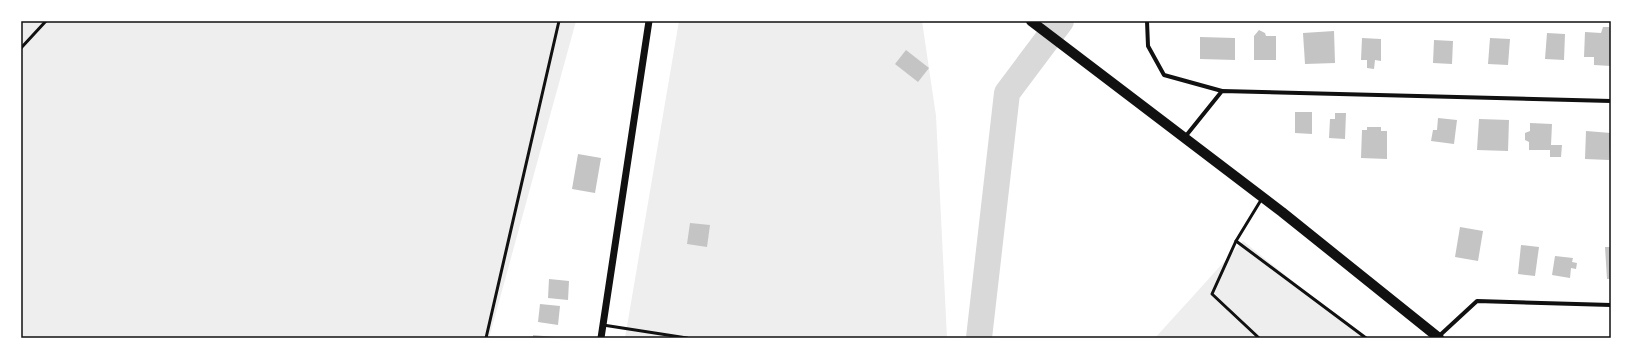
<svg xmlns="http://www.w3.org/2000/svg" width="1632" height="359" font-family="Raleway,sans-serif">
	<style>
		.green { fill: #eee }
		.lines { fill: none; stroke-linecap: round; stroke-linejoin: round }
		.river { stroke: #d9d9d9; stroke-width: 26 }
		.building { fill: #c4c4c4 }
		.service { stroke: #111; stroke-width: 3 }
		.minor { stroke: #111; stroke-width: 4 }
		.tertiary { stroke: #111; stroke-width: 7 }
		.primary { stroke: #111; stroke-width: 10 }
		.neatline { fill: none; stroke: #111; stroke-width: 1.5 }
	</style>
	<rect width="100%" height="100%" fill="#fff"/>
	<g class="green">
		<path d="M21,21H576L489,338H21Z"/>
		<path d="M679,21H922L936,116L947,338H625Z"/>
		<path d="M1243,241L1363,338H1155Z"/>
	</g>
	<g class="lines">
		<path class="river" d="M979,338L1007,93L1061,21"/>
	</g>
	<g class="building">
		<path d="M1603,27H1609L1611,30V66L1594,65V57H1584L1585,32L1601,33Z"/>
		<path d="M1259,30L1265,33L1266,36H1276V60H1254V36Z"/>
		<path d="M1334,31L1335,63L1305,64L1303,33Z"/>
		<path d="M1547,33L1565,34L1564,60L1545,59Z"/>
		<path d="M1200,37L1235,38V60L1200,59Z"/>
		<path d="M1362,38L1381,39V61L1375,60L1374,69L1367,68V60H1361Z"/>
		<path d="M1490,38L1510,39L1508,65L1488,64Z"/>
		<path d="M1434,40L1453,41L1452,64L1433,63Z"/>
		<path d="M906,50L929,68L918,82L895,64Z"/>
		<path d="M1295,112H1312V134L1295,133Z"/>
		<path d="M1335,113H1346L1345,139L1329,138L1330,119H1335Z"/>
		<path d="M1438,118L1457,120L1454,144L1431,141L1433,130H1437Z"/>
		<path d="M1479,119L1509,120L1508,151L1477,150Z"/>
		<path d="M1530,123L1552,124L1551,145H1562L1561,157H1550V150H1529V142L1525,140V133L1530,131Z"/>
		<path d="M1367,127H1381V131H1387V159L1361,158L1362,130H1367Z"/>
		<path d="M1586,131L1611,133L1609,160L1585,159Z"/>
		<path d="M578,154L601,158L595,193L572,189Z"/>
		<path d="M690,223L710,225L707,247L687,244Z"/>
		<path d="M1460,227L1483,231L1478,261L1455,257Z"/>
		<path d="M1521,245L1539,247L1535,276L1518,274Z"/>
		<path d="M1605,247H1611V279H1607Z"/>
		<path d="M1555,256L1573,258L1572,262L1577,263L1576,269L1571,268L1570,278L1552,275Z"/>
		<path d="M549,279L569,281L568,300L548,298Z"/>
		<path d="M540,304L560,306L558,325L538,322Z"/>
		<path d="M533,335L554,337V338H533Z"/>
	</g>
	<g class="lines">
		<g class="service">
			<path d="M21,48L46,21"/>
			<path d="M1261,200L1236,241L1366,338"/>
			<path d="M1236,241L1212,294L1259,338"/>
			<path d="M603,325L687,338"/>
			<path d="M486,338L559,21"/>
		</g>
		<g class="minor">
			<path d="M1147,21L1148,46L1164,75L1222,91"/>
			<path d="M1185,137L1222,91L1611,101"/>
			<path d="M1438,337L1477,301L1611,305"/>
		</g>
		<path class="tertiary" d="M601,338L649,21"/>
		<path class="primary" d="M1031,21L1282,212L1439,338"/>
	</g>
	<rect width="1632" height="359" fill="none" stroke="#ffffff" stroke-width="44"/>
	<rect x="22" y="22" width="1588" height="315" class="neatline"/>
</svg>
